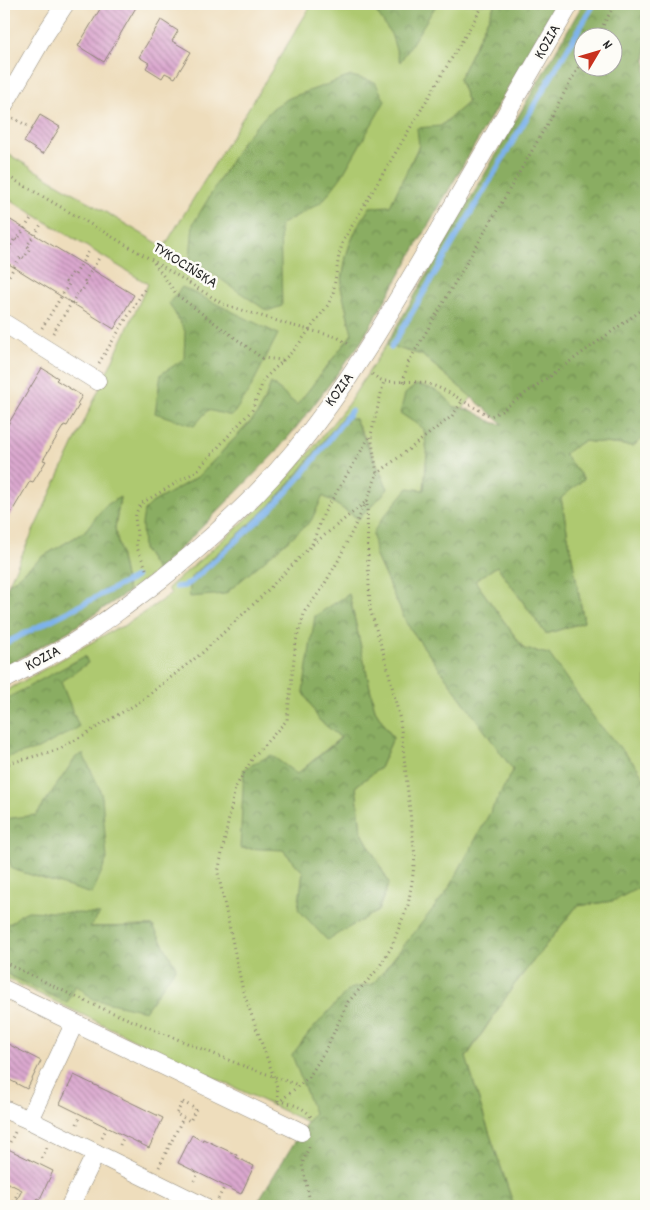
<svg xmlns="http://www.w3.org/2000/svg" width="650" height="1210" font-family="Dekko,sans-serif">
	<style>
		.green { fill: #aec96f; stroke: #6c7a4d; fill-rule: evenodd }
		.forest { fill: url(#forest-crowns); stroke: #5a6c46; fill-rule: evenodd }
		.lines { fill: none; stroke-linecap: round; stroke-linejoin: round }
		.stream { stroke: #7db2eb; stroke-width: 5.5 }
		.building { fill: url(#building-back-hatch) }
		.minor-casing { stroke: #8c8474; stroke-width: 19 }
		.path { stroke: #8c8474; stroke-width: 3; stroke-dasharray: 1 4; stroke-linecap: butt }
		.minor { stroke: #fff; stroke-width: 18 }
		.labels { text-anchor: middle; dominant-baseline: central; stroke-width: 5; stroke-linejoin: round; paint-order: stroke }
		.street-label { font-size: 16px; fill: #2b2b2b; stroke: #fdfcf7 }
	</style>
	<defs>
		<pattern id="forest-crowns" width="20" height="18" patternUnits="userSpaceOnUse" patternTransform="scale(1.25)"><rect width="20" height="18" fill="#8aad62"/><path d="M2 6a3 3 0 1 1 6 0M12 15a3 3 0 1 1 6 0" fill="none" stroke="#718d51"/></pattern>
		<pattern id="building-back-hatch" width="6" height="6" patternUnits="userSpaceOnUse" patternTransform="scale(1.25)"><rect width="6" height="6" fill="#dba8cf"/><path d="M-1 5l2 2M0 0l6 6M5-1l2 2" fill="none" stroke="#b289a8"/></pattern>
	</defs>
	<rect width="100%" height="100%" fill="#fdfcf7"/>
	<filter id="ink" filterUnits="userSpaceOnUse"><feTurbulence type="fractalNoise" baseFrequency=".02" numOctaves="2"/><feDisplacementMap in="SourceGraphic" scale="10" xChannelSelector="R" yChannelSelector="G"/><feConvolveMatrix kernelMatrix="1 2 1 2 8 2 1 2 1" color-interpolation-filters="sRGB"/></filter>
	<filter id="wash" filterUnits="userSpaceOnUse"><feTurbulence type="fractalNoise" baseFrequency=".0096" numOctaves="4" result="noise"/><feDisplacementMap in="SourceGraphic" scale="20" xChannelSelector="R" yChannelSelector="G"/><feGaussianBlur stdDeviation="1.12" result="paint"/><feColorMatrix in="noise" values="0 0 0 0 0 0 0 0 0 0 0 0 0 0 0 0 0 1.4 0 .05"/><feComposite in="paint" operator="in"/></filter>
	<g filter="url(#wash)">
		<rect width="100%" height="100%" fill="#eeddbc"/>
		<g class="green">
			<path d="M312,4H495L459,79L468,102L419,145L390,207L357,228L350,244L346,257L341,287L352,334L297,406L271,383L266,397L257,415L199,476L152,503L143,549L157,571L128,592L115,528L120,498L105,506L84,532L42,557L8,585L148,284L4,196V160L8,154L164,247Z"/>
			<path d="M386,345L422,355L472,397L464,407V409L452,406L401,413L424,429L427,452L424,490L375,554L407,624L513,769H530L315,1113L307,1122L4,977V692L115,629L124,626L171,594L168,588L266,502L305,458L348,404ZM355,419L363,434L388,489L359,519L323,496L191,577L270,506L299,472ZM349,594L375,710L393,738L380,768L356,786L361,831L389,883L299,910L303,872L283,850L297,774L341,737L319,720ZM152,926L175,967L93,999L70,980L77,927Z"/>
			<path d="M646,436V782L637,767L597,722L524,649L475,581L497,566L546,634L584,622L561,498L564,454L583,441L633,446Z"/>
			<path d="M646,884V1206H514L485,1120L466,1058L514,985L577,906L613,901Z"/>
		</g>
		<g class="forest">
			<path d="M371,4H437L400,62L391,34Z"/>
			<path d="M495,4H556L361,342L307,414L276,452L201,528L157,571L143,549L142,524L144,511L152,503L199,476L257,415L266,397L271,383L297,405L352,334L341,287L346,257L350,244L357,228L370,207L390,206L419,146L417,128L441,126L468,102L459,79Z"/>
			<path d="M583,4H646V436L633,446L583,441L564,454L584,479L561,498L584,622L546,634L497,566L475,581L524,649L549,654L597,722L637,767L646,782V884L613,901L577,906L514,985L466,1057L485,1120L514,1206H255L307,1122L314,1113L292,1055L308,1034L349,989L373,984L448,890L513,770L407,624L375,554L373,533L381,520L408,488L424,490L427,452L424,429L400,413L405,394L416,385C430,387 445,392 452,406L473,411L494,423L503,424L422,355L386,345ZM582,38H612V68H582Z"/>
			<path d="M351,76L375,82L385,101L342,176L322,202L280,225L282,306L267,311L190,258L193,224L244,139L273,108L289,98Z"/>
			<path d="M182,287L278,334L249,391L232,416L208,410L194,426L155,413L161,374L184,359L185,331L169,303Z"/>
			<path d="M343,416L355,419L388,489L359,519L323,496L311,521L225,594L189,597L191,577L270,506L299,472Z"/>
			<path d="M120,497L115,528L128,592L69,631L4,667V594L8,585L42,557L84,532L105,506Z"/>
			<path d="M349,594L375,710L393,738L380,768L356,786L361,831L389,883L378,911L327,940L298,909L303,872L283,850L240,848L244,769L271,755L297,774L341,738L319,720L303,691L315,616Z"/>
			<path d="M85,656L88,663L61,682L79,727L38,749L4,758V700Z"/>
			<path d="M83,754C89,768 98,782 102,797L107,859L92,894L12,869C6,853 4,837 4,819L36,815L76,757Z"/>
			<path d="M28,911L100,914L90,927L153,926L176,967L145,1011L93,999L76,985L67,1003L4,973V924L11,923L20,915Z"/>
		</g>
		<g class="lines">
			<g class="stream">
				<path d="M391,348L594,4"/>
				<path d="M176,587L184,586L191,582L272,508L302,475L351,411"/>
				<path d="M4,644L136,577"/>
			</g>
		</g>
		<g id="blocks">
			<g class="building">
				<path d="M103,4H138L104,62L78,46Z"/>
				<path d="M161,20L178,31L172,41L191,52L175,78L165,73L162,78L146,68L149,63L139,57Z"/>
				<path d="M40,115L60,127L43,154L24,142Z"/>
				<path d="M4,216L134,295L114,329L4,261Z"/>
				<path d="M42,368L58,378L56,380L82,396L77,404L79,405L67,426L64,425L43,460L46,461L33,482L30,481L4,525V431Z"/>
				<path d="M4,1042L41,1061L27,1089L4,1077Z"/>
				<path d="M74,1075L163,1118L149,1148L60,1104Z"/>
				<path d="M192,1135L202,1141L203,1139L237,1155L236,1157L254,1166L241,1194L178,1163Z"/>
				<path d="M4,1147L53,1171L40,1199L38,1198L34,1206H14L22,1190L4,1181Z"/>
			</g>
		</g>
	</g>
	<g filter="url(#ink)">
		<use href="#blocks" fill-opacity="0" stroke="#8c8474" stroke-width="1"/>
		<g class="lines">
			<g class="minor-casing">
				<g id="minor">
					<path d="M4,105L44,36L65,4"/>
					<path d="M4,323L97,381"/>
					<path d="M4,680C24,669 44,659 64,648C87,635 109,618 131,602C191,558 248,507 296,449C349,384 391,311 434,238C479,160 525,82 570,4"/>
					<path d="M4,989L301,1132"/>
					<path d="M4,1109L29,1120L203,1206"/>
					<path d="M29,1120L74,1024"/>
					<path d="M70,1206L96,1153"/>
				</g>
			</g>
			<g class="path">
				<path d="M596,38L615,4"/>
				<path d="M13,118L28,126"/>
				<path d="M4,174L152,260L223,304L290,325L337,337L350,345"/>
				<path d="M4,262L11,250L9,248L15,238L17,240L32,217"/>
				<path d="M154,263L177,295L262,358L282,360L285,359"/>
				<path d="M4,284L21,256L24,258L30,248L27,246L42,223"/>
				<path d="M42,328L69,284L66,282L72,273L75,275L89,251"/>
				<path d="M53,333L79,291L81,292L87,283L85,281L99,258"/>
				<path d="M99,363L146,287"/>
				<path d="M372,374C376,377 381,381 385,381C398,383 412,380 425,383C449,389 468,406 491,416L501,411L646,307"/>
				<path d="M403,382L408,363L533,149L582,61"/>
				<path d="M377,474L452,416L463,400"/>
				<path d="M312,544L324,513L370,436"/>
				<path d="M146,569C144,562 140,556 138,550C136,545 136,542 137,538C137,521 131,518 142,503L197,471L201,466L252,410L264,379L295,349L328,305L333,294L339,255L343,241L484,4"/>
				<path d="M4,765L60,749L138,703L202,653L262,596L311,546L367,501L377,474L371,435L384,381"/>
				<path d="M4,962L78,998L106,1010L241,1065L298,1085"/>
				<path d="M278,1101V1092L276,1083L243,991L218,873L235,788L254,756L287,720L296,641L305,611L321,590L338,561L367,501"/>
				<path d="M183,1102L196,1109L190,1121L176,1114Z"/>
				<path d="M284,1102C295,1105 305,1108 311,1117"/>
				<path d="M278,1103L309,1077L325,1051L348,1002L378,969L391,948L408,905L412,882L415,857L400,720L387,665L370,609L368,562L367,501"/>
				<path d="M77,1124L81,1115"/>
				<path d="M102,1137L107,1127"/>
				<path d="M10,1142L15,1132"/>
				<path d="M120,1145L124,1136"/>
				<path d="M309,1147L302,1164L311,1206"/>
				<path d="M42,1158L47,1147"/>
				<path d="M159,1167L183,1118"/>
				<path d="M194,1181L198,1173"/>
				<path d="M218,1199L225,1186"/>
				<path d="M11,1206L20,1189"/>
			</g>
			<use href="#minor" class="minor"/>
		</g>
	</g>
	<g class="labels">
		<g class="street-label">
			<text transform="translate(548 42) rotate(-60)">KOZIA</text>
			<text transform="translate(185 266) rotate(32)">TYKOCIŃSKA</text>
			<text transform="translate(340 390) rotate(-54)">KOZIA</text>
			<text transform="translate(43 659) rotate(-28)">KOZIA</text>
		</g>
	</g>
	<rect width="650" height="1210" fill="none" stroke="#fdfcf7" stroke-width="20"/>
	<g transform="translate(598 52) rotate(52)"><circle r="24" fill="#fdfcf7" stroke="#a9a8a5"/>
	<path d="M0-4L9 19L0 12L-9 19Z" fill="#c8321e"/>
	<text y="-8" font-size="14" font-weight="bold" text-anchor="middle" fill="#2b2b2b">N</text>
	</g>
</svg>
